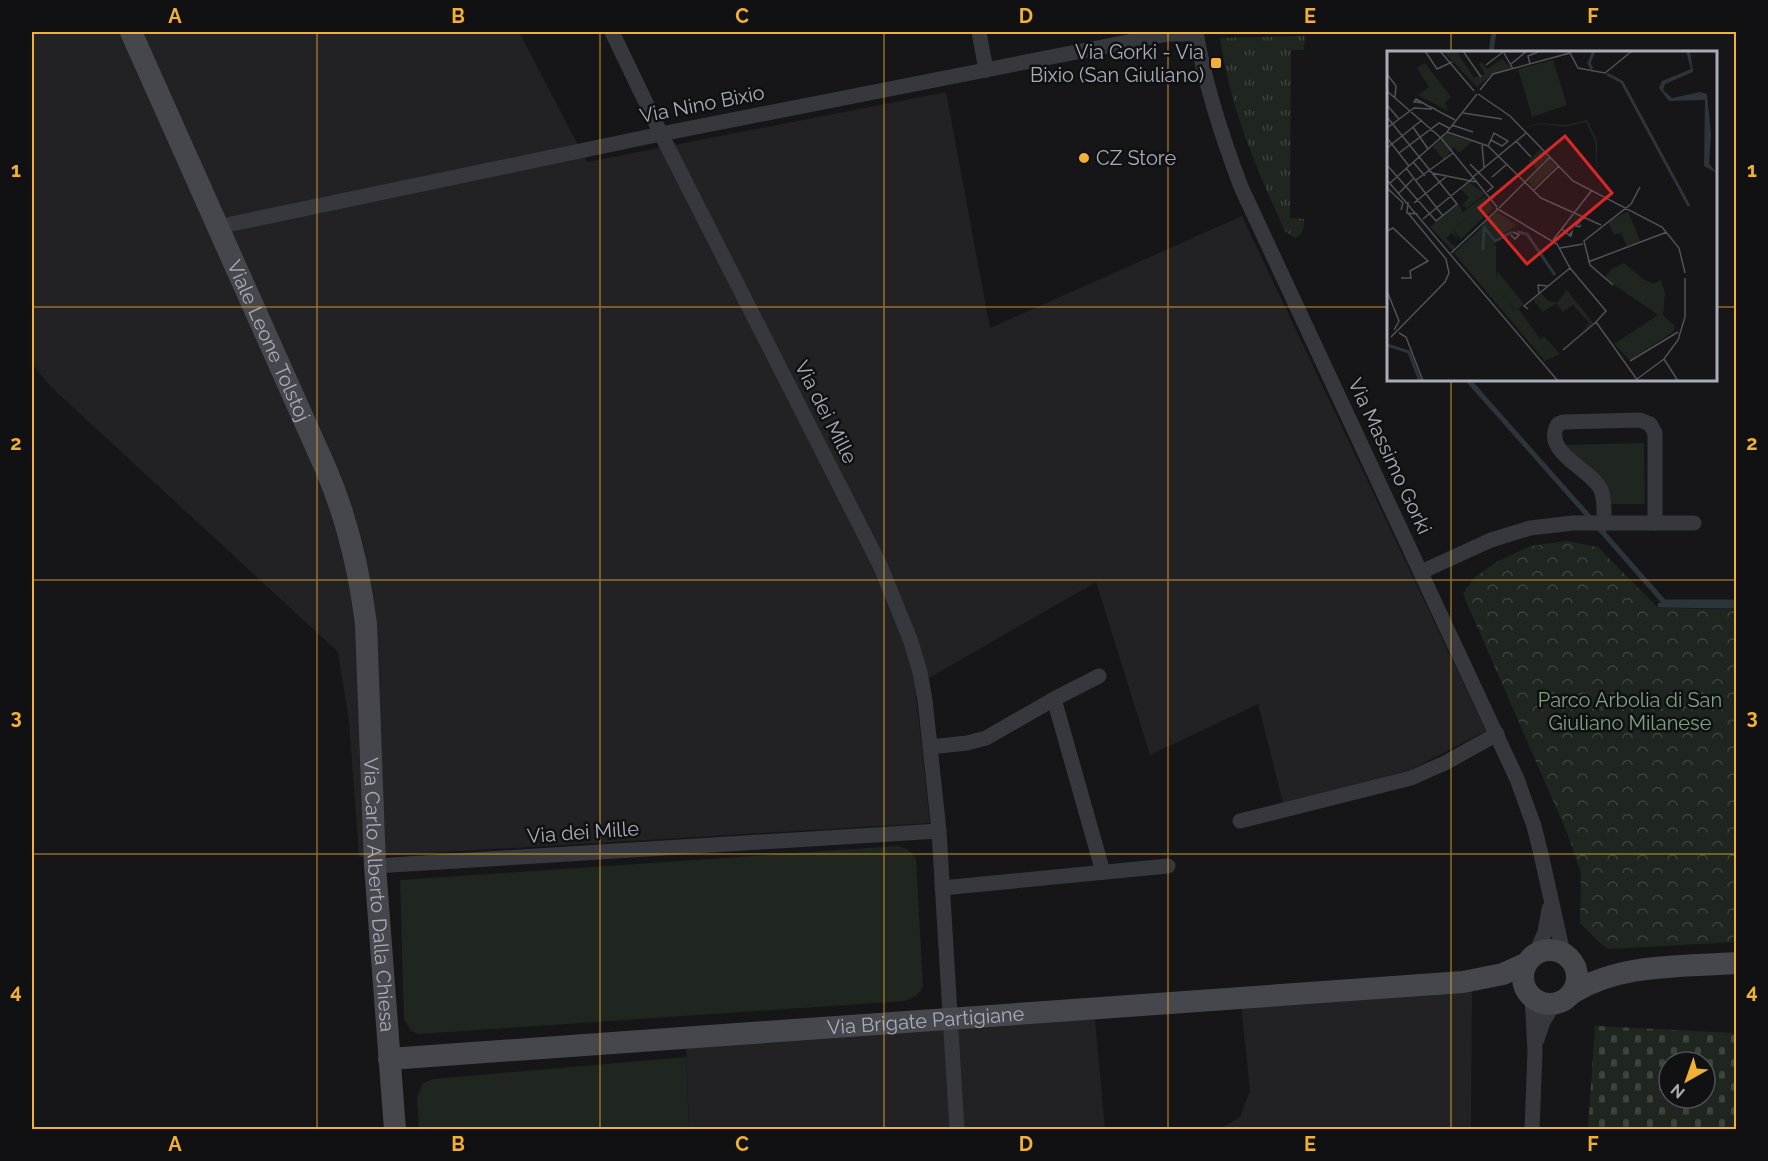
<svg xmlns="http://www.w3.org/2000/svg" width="1768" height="1161" font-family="Raleway,sans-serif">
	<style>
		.built { fill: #222225 }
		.green { fill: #1e261f }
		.forest { fill: url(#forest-crowns) }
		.cemetery { fill: url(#cemetery-stones); fill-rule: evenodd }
		.park { fill: url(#park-tufts) }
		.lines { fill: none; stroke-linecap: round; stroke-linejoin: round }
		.stream { stroke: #2c353c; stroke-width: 5 }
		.street { stroke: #37383d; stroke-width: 15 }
		.secondary { stroke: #45474d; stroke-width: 22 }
		.grid { fill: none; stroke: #f2b134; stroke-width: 1.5; stroke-opacity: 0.55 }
		.poi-dot { fill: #f2b134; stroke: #111113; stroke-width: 2 }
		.labels { text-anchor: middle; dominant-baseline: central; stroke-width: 5; stroke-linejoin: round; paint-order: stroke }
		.poi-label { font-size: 20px; fill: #a8adb8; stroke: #111113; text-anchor: end }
		.street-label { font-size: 20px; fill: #a8adb8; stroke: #111113 }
		.park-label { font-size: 20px; fill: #7fa381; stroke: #111113 }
		.inset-river { fill: none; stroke: #2c353c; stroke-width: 3 }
		.inset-road { fill: none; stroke: #505258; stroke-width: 1.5 }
		.view { fill: #d62828; fill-opacity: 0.15; stroke: #d62828; stroke-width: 3 }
		.inset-edge { fill: none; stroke: #a8adb8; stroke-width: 3 }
		.neatline { fill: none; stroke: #f2b134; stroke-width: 2 }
		.grid-label { font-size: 20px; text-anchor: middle; font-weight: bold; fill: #f2b134 }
	</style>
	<defs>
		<pattern id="forest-crowns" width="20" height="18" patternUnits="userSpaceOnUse" patternTransform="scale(1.5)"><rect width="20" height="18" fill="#1e261f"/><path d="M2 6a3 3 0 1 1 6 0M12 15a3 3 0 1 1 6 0" fill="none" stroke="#3c433d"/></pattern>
		<pattern id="cemetery-stones" width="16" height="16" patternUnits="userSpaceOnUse" patternTransform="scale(1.5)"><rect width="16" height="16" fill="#1e261f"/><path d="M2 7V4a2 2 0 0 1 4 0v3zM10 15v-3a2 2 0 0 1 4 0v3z" fill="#3c433d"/></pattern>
		<pattern id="park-tufts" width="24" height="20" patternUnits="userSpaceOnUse" patternTransform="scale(1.5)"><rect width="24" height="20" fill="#1e261f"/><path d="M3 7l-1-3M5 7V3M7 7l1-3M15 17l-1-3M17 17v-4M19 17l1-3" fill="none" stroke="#3c433d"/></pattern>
	</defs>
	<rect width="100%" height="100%" fill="#161618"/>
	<g class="built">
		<path d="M32,32H519L587,162L946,92L990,328L1242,216L1486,731L1410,770L1283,803L1258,704L1150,755L1096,582L915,686L930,823L359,857L349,722L338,652L51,387L32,364Z"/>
		<path d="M1472,988L1471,1129L1218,1130L1240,1117L1250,1091L1241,1005Z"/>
		<path d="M1095,1019L1105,1129H689L686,1043Z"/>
	</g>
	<g class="green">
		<path d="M1644,443L1645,504H1609L1563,445Z"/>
		<path d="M898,846L907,849L916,858L923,987C918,995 914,998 905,1001L418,1034L411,1031L404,1019L400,880Z"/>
		<path d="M686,1057L689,1129H419L417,1098L423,1083L433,1079Z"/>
	</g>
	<path class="forest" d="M1567,541L1598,547L1658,608L1736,609V942L1608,949L1598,941L1580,923L1581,873L1568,835L1463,594L1475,577L1498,561L1531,546Z"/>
	<path class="cemetery" d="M1595,1026L1736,1033V1129H1588ZM1669,1062H1705V1098H1669Z"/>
	<path class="park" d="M1305,36L1304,50H1291L1290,218L1304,219C1304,228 1304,233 1295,238L1285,231C1256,168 1230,108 1220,38Z"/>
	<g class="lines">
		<g class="stream">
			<path d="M1491,52L1494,32"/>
			<path d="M1468,380L1592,520"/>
			<path d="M1598,527L1664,602H1736"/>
			<path d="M1660,605L1736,606"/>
		</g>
		<g class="street">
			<path d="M612,32L661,134L880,565L910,639L920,672L925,700L939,831L957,1130"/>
			<path d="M979,32L986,70"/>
			<path d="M1196,32C1205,85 1222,137 1241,187L1517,779L1534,826L1541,854L1563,953"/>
			<path d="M217,227L661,134L1168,34H1196"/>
			<path d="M1604,524C1604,513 1605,500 1601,490C1592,469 1541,453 1558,424L1563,422L1640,420L1650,424L1655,433V523"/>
			<path d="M1421,572L1491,540L1530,528L1573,523H1694"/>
			<path d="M1054,699L1103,872"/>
			<path d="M930,747L967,743L986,738L1054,699L1099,676"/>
			<path d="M1240,821L1411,778L1445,763L1497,734"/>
			<path d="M375,866L939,831"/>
			<path d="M942,888L1168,866"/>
			<path d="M1536,953L1545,932L1549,909"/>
			<path d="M1532,997L1535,1051L1532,1130"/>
			<path d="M1537,1040L1543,1022L1553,1005"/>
		</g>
		<g class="secondary">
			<path id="s1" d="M131,32L325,467C347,517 359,569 366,624L375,866L395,1130"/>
			<circle cx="1550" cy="977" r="27"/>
			<path d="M1572,993C1621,963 1681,967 1736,963"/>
			<path id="s2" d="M389,1059L1463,982L1503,974L1525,964"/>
		</g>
	</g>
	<path class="grid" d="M317,32V1130M600,32V1130M884,32V1130M1168,32V1130M1451,32V52M32,307H1388M1716,307H1736M1451,380V1130M32,580H1736M32,854H1736"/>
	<g class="poi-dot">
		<rect x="1210" y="57" width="12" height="12" rx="3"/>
		<circle cx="1084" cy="158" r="6"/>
	</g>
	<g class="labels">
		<g class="poi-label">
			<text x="1204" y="52">Via Gorki - Via<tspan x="1204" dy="23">Bixio (San Giuliano)</tspan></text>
			<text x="1096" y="158" text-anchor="start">CZ Store</text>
		</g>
		<g class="street-label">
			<text transform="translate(702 104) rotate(-11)">Via Nino Bixio</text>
			<text stroke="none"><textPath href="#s1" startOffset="338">Viale Leone Tolstoj</textPath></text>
			<text transform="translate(826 412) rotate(63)">Via dei Mille</text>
			<text transform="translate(1390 456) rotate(65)">Via Massimo Gorki</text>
			<text transform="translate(583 832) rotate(-4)">Via dei Mille</text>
			<text stroke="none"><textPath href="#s1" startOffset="910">Via Carlo Alberto Dalla Chiesa</textPath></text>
			<text stroke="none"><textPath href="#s2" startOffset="538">Via Brigate Partigiane</textPath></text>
		</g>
		<g class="park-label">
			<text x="1630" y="700">Parco Arbolia di San<tspan x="1630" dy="23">Giuliano Milanese</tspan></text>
		</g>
	</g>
	<g transform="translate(1387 51)">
		<rect width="330" height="330" fill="#161618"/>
		<path d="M69,0L87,27L98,23L92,13L95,11L100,18L115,8L125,17L103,25L90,36L57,1ZM153,98L161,106L149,118L142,110ZM163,108L170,115L146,137L141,130ZM82,131L98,143L80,157L75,154L82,147L74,138ZM241,160L253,190L240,196L234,182L227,184L221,171ZM110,220L137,253L129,259L108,236ZM180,239L206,272L195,281L202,272L186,254L176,261L169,253Z" fill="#1e261f"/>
		<path d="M166,9L180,54L145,66L131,18ZM200,69L210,89V125L208,90L199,71L179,76L152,73L137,78L151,72L178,74ZM110,161L130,174L108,188L96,173Z" fill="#1e261f"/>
		<path d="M98,145L106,157L74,188L66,178L79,168L74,162Z" fill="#1e261f"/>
		<path d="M38,12L64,46L58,51L61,60L31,44L42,36L30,17ZM60,82L85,91L72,102L67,96L57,109L46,96ZM71,152L79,168L66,178L72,189L65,182L59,187L69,197L66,200L43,176ZM95,176L109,195V236L128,259L131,257L153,288L157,285L173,303L158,310L67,202ZM237,212L258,229L267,233L274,228L278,242L276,264L288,275L286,281L243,309L227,293L271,264L217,227L225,218ZM154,242L160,249L170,252L156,261L146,249Z" fill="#1e261f"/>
		<path d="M299,0H303L306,21L278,33L276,39L285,47L313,41L320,43L324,84L322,113L330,122L317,115L318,49L282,50L272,37L275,30L304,18Z" fill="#2c353c"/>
		<path class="inset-river" d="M205,18L202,12L207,0M220,23L235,31L302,155M96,175L108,190L125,181M130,181L140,183L168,224M96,199L97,178M0,294L22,301L33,330"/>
		<path class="inset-road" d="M38,0L50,18L65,11M53,0L87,40M76,0L94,26M117,2L126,18M124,13L140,0M143,13L141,5L151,1M99,14L116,1M0,23L9,35L8,46M93,39L106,23L183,2L191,17L218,22L245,0M0,40L54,87L110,156M91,43L123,65L186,130L275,176L292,197L298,222M36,52L27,51L29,48L36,52L41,55L48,58L49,59L68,69M0,54L12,68M76,62L115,68M0,66L70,153L49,170L0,114M65,74L86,81M26,76L41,98M0,77L27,57L45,58M60,81L101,95L154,147L214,174M0,87L22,115M129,90L144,106M95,93L97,117M101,95L107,82L121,90L115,95L104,89M0,97L35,69M12,102L52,72L62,77M26,111L38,125M83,113L106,136L100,141M19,117L56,165M45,122L89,131M86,126L139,82M105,126L120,113M0,129L171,330M29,129L66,102M3,132L60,81L90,43M0,137L16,152L14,159M146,140L172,115M12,142L26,128M21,151L20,162L31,163M27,152L60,125M109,157L170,193L183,217L219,260L209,271L251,330M112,157L163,106M36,168L86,127M194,174L192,176L189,175L197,166M175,178L182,184L183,185H184L185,181L182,184M0,180L6,177L41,210L23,220L24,227H14M124,184L128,188L132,184L126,181M166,189L205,139M173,197L196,193M64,202L110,159M201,211L280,181M226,234L203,214L197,190L244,153L253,136M0,240L12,270L7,279M152,242L151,234L161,235M141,258L137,255L183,217M12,282L19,286L36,330M4,286L58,231L62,222L59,208L21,162M176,299L209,271M277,308L291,330M243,310L291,281M250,328L277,308L291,289L298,266V227"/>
		<path class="view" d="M178,85L225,142L140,213L92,157Z"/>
		<rect width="330" height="330" class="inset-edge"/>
	</g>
	<rect width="1768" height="1161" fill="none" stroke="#111113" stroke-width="66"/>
	<g transform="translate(1687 1080) rotate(220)"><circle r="28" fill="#111113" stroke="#4d4f55" stroke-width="1.5"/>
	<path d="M0-4.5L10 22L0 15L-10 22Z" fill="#f2b134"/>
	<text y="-9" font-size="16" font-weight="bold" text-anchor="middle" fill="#a8adb8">N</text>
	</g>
	<rect x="33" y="33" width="1702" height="1095" class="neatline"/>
	<g class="grid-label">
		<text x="175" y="23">A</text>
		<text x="458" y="23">B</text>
		<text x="742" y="23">C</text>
		<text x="1026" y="23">D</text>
		<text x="1310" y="23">E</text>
		<text x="1593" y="23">F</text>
		<text x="16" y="177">1</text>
		<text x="1752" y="177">1</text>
		<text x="16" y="450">2</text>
		<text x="1752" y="450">2</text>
		<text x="16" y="724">3</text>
		<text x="1752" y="724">3</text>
		<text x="16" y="998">4</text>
		<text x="1752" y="998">4</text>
		<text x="175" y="1151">A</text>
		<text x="458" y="1151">B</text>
		<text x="742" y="1151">C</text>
		<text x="1026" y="1151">D</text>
		<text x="1310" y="1151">E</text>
		<text x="1593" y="1151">F</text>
	</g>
</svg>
